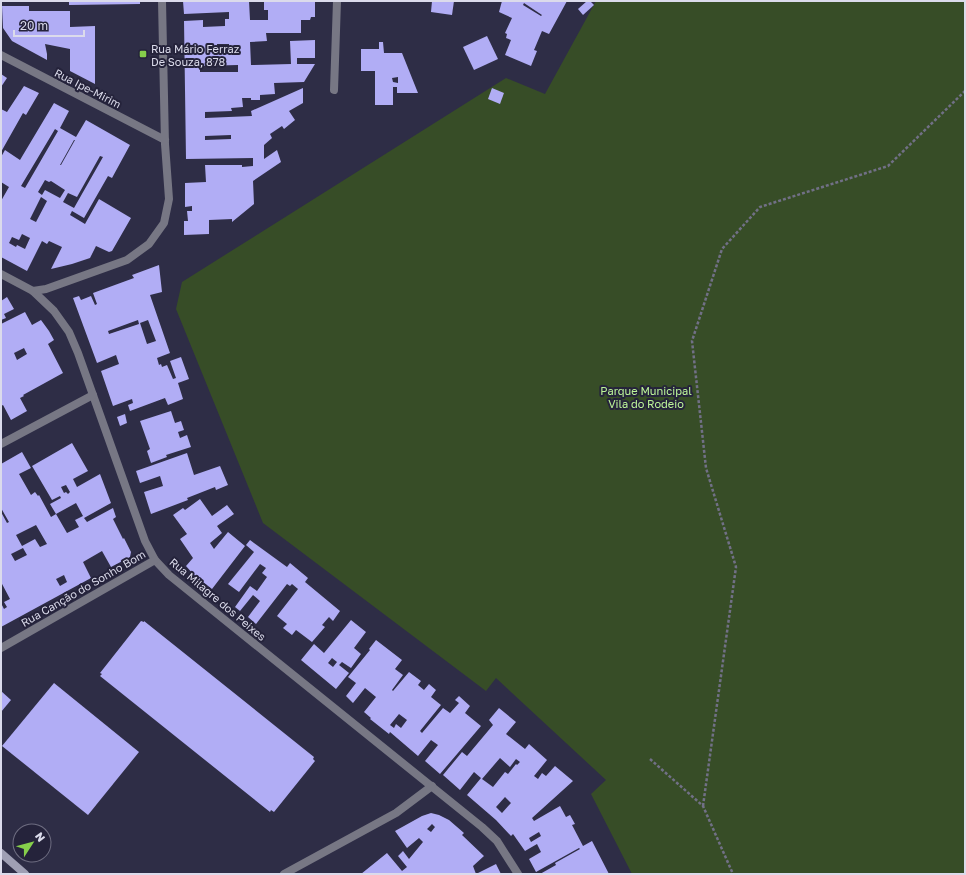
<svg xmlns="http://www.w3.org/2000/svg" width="966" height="875" font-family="'Golos Text',sans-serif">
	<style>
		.green { fill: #374d27 }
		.building { fill: #b1adf5; fill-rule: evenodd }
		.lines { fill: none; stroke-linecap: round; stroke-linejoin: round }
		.path { stroke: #717086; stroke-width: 2.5; stroke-dasharray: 3 2; stroke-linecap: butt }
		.street { stroke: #777784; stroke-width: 8 }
		.secondary { stroke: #9f9fb4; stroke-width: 8 }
		.poi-dot { fill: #86cf4b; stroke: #25233b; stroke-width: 1.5 }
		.labels { text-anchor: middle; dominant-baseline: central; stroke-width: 4; stroke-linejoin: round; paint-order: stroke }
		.poi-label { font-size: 11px; fill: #dbdbeb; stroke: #25233b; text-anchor: start }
		.street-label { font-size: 11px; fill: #dbdbeb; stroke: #25233b }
		.park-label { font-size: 11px; fill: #bcf498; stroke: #25233b }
	</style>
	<rect width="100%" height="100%" fill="#2e2d46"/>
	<path class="green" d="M596,1H965V874H632L591,794L606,780L496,678L486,691L263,523L176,309L182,282L506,78L545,94Z"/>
	<g class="building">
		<path d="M69,1H140V4L69,5Z"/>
		<path d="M183,1H249L250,20H268V10H264V1H315V17H311L310,20H301V33H266L267,41L250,42L251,65L291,64L290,41L315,40V58H297V64H315L304,82L274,83L275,94L260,95V100H251V98H242L243,107L231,108L232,111L205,112V118L252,116L251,111L303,88V103L289,111L295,120L284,129L282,126L270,134L272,138L264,145V159L277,150L281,162L253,181L254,204L232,222V219L209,220V234L184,235V221H188L187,211H192V206L185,207V183L206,182L205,165H242V167L253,166V158L186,159L184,21L203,20V27L225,26V19H229V12L184,14ZM217,44H229V47H217ZM238,65V72H200V66ZM231,135V139L205,140V136Z"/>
		<path d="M432,1H454L452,15L431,12Z"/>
		<path d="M502,1H567L549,34L542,31L534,50L537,51L531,66L505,55L511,40L506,38L507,34L505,33L512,18L499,12ZM524,3L542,15L541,16L523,5Z"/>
		<path d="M587,1H590L594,5L583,15L578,9Z"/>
		<path d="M2,6H29V11H70V27L95,26V84L70,71V49L45,44L47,54V60L12,41L3,28Z"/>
		<path d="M487,36L498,59L474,70L463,47Z"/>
		<path d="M379,42H383L384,53H402L418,93H397V87H393V105H375V71H361V49H379ZM398,77V83L393,82L392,78Z"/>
		<path d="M1,74L7,78L1,87Z"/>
		<path d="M24,86L39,93L26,115L23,113L1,152V109L7,112Z"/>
		<path d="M492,88L504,93L500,104L488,99Z"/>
		<path d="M54,103L69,111L60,128L76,137L86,120L130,145L112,178L108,176L84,218L72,211L70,215L85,224L99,199L131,218L112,251L109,252L96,246L90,258L72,264L51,269L62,247L49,241L47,244L42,241L27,271L1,257V201L9,187L1,182V157L5,150L20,160ZM55,129L58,131L25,188L21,186ZM74,140H75L61,165H60ZM100,156L103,157L74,208L63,202L68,193L77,197ZM45,180L49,182L51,181L65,190L60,198L45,190L42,195L38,192ZM41,197L47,201L36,222L30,219ZM22,234L30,238L25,249L17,245L16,247L9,243L12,237L19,240Z"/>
		<path d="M159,265L162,292L150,295L170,353L157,358L159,365L161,364L162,367L167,365L173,379L176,378L170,361L181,357L189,379L178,383L183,399L168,405L165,398L130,411L128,405L133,403L132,399L113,406L101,371L119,364L116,355L97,363L73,298L79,296L81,300L91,296L95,305L97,304L93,293L134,278L132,275ZM138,320L139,324L109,334L108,331ZM148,320L156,341L147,344L140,323Z"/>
		<path d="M7,297L14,309L4,314L6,318L1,320V301Z"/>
		<path d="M25,312L32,325L41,320L49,331L54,340L48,344L63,373L23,395L24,396L20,398L27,411L11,420L3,405L1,406V324ZM24,348L27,354L17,360L14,353Z"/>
		<path d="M171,411L175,423L181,421L184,430L178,432L180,438L187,435L191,447L166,455L167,457L151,463L147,451L150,449L140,421Z"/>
		<path d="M125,414L127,423L120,426L117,417Z"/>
		<path d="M72,443L88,471L73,479L77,487L100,474L111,503L84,518L87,522L113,508L116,517L113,519L123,539L124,538L131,552L130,557L111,567L102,551L83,562L91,578L1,627V603L4,609L7,607L4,602L10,599L1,582V512L7,523L9,522L1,508V464L22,452L31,468L19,474L31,495L35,492L38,496L39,495L51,517L56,514L67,533L79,527L75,520L83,516L76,503L56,514L50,504L61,498L60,496L52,500L32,466ZM66,485L70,492L68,494L66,492L64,493L61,487ZM36,525L47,544L40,547L35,539L22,546L16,535ZM23,548L27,555L15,561L11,554ZM64,575L67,582L60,586L56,579Z"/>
		<path d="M187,453L194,475L220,466L228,485L216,490L215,487L187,498L188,500L151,514L144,492L163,486L160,476L140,483L136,471Z"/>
		<path d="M200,499L212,516L227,505L234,514L217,526L222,533L210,543L214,549L228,532L245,546L212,589L194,575L186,566L193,558L180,539L187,534L173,515L183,508L185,510Z"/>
		<path d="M250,540L287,567L290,563L308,578L305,582L340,611L333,621L329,617L322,625L325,627L312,642L296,630L292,635L283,628L287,624L277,616L298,589L292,584L290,586L287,584L256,624L248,617L260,601L253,595L240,611L235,607L250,586L257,591L267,577L262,573L266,568L260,564L239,592L228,584L254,552L246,545Z"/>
		<path d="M351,620L366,632L354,648L361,654L351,668L342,662L339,665L349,673L336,689L301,660L314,644L324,653ZM332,658L337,662L333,667L328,663Z"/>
		<path d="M141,621L144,622V621L314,757L313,759L315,761L274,812L271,810L270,812L100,676L102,674L100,673Z"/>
		<path d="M376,640L402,660L395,669L403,675L392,690L393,691L409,672L421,681L418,685L424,690L429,684L436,690L431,697L441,705L420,731L422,733L443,708L450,713L459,703L455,700L459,696L470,706L465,713L481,726L440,774L425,761L438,745L431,740L418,756L390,732L389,734L370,719L371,718L364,712L376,697L365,688L353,703L346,696L356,683L348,677L370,650L369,649ZM399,714L407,720L401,728L396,724L394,728L390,725Z"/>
		<path d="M54,683L139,752L88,815L2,746Z"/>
		<path d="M1,691L11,700L1,712Z"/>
		<path d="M499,708L516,722L506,734L525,749L529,744L547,760L534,776L538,779L542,773L546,776L555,766L573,781L532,818L534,821L560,806L566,817L570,815L575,824L572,825L583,846L592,841L609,874H540L556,865L555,863L580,849L579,848L536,872L529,859L541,852L537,844L525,851L513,834L511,836L496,820L467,795L481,778L474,772L460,790L443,775L462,752L467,756L493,725L489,720ZM500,758L510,767L516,759L520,762L517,765L516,764L508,774L505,772L493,787L482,779ZM505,797L511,803L502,813L496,807ZM539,832L541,836L531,842L529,838Z"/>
		<path d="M431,813L439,815L449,820L464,833L462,835L484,856L473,866L476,874L496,864L501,874H361L387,853L402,871L407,867L398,856L403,851L409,859L423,842L419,838L407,848L395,831L422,816ZM432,824L435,827L431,832L427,829Z"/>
	</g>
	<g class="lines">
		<g class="path">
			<path d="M650,759L703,806L733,874"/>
			<path d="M703,806L736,567L706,468L692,341L722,249L760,207L888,166L965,91"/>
		</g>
		<g class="street">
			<path d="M1,55L165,140"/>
			<path d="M334,90L337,1"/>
			<path d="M1,274L33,291L54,311L69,332L78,353L145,541L155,560L169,575L482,827L497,841L518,874"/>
			<path d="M33,291L46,289L127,260L149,244L164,223L169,199L165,144L162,1"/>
			<path d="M1,444L93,395"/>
			<path d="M1,648L155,560"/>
			<path d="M284,874L396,813L432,786"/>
		</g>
		<path class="secondary" d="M1,853L25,874"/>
	</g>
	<rect class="poi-dot" x="139" y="50" width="8" height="8" rx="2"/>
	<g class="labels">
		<g class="poi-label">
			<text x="151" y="48">Rua Mário Ferraz<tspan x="151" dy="13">De Souza, 878</tspan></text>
		</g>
		<g class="street-label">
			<text transform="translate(88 88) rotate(27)">Rua Ipe-Mirim</text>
			<text transform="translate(83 588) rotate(-30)">Rua Canção do Sonho Bom</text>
			<text transform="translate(218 599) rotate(40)">Rua Milagre dos Peixes</text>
		</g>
		<g class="park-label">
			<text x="646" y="390">Parque Municipal<tspan x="646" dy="13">Vila do Rodeio</tspan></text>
		</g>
	</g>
	<rect width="966" height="875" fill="none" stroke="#dbdbeb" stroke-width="4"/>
	<g transform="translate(32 843) rotate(54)"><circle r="19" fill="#25233b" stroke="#6e6d81"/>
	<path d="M0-3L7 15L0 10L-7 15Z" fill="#86cf4b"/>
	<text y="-6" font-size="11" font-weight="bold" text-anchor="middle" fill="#dbdbeb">N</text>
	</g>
	<path d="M14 30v6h70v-6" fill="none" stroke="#dbdbeb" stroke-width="2"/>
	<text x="20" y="30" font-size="12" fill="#dbdbeb" stroke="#25233b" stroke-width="3" paint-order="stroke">20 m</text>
</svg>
